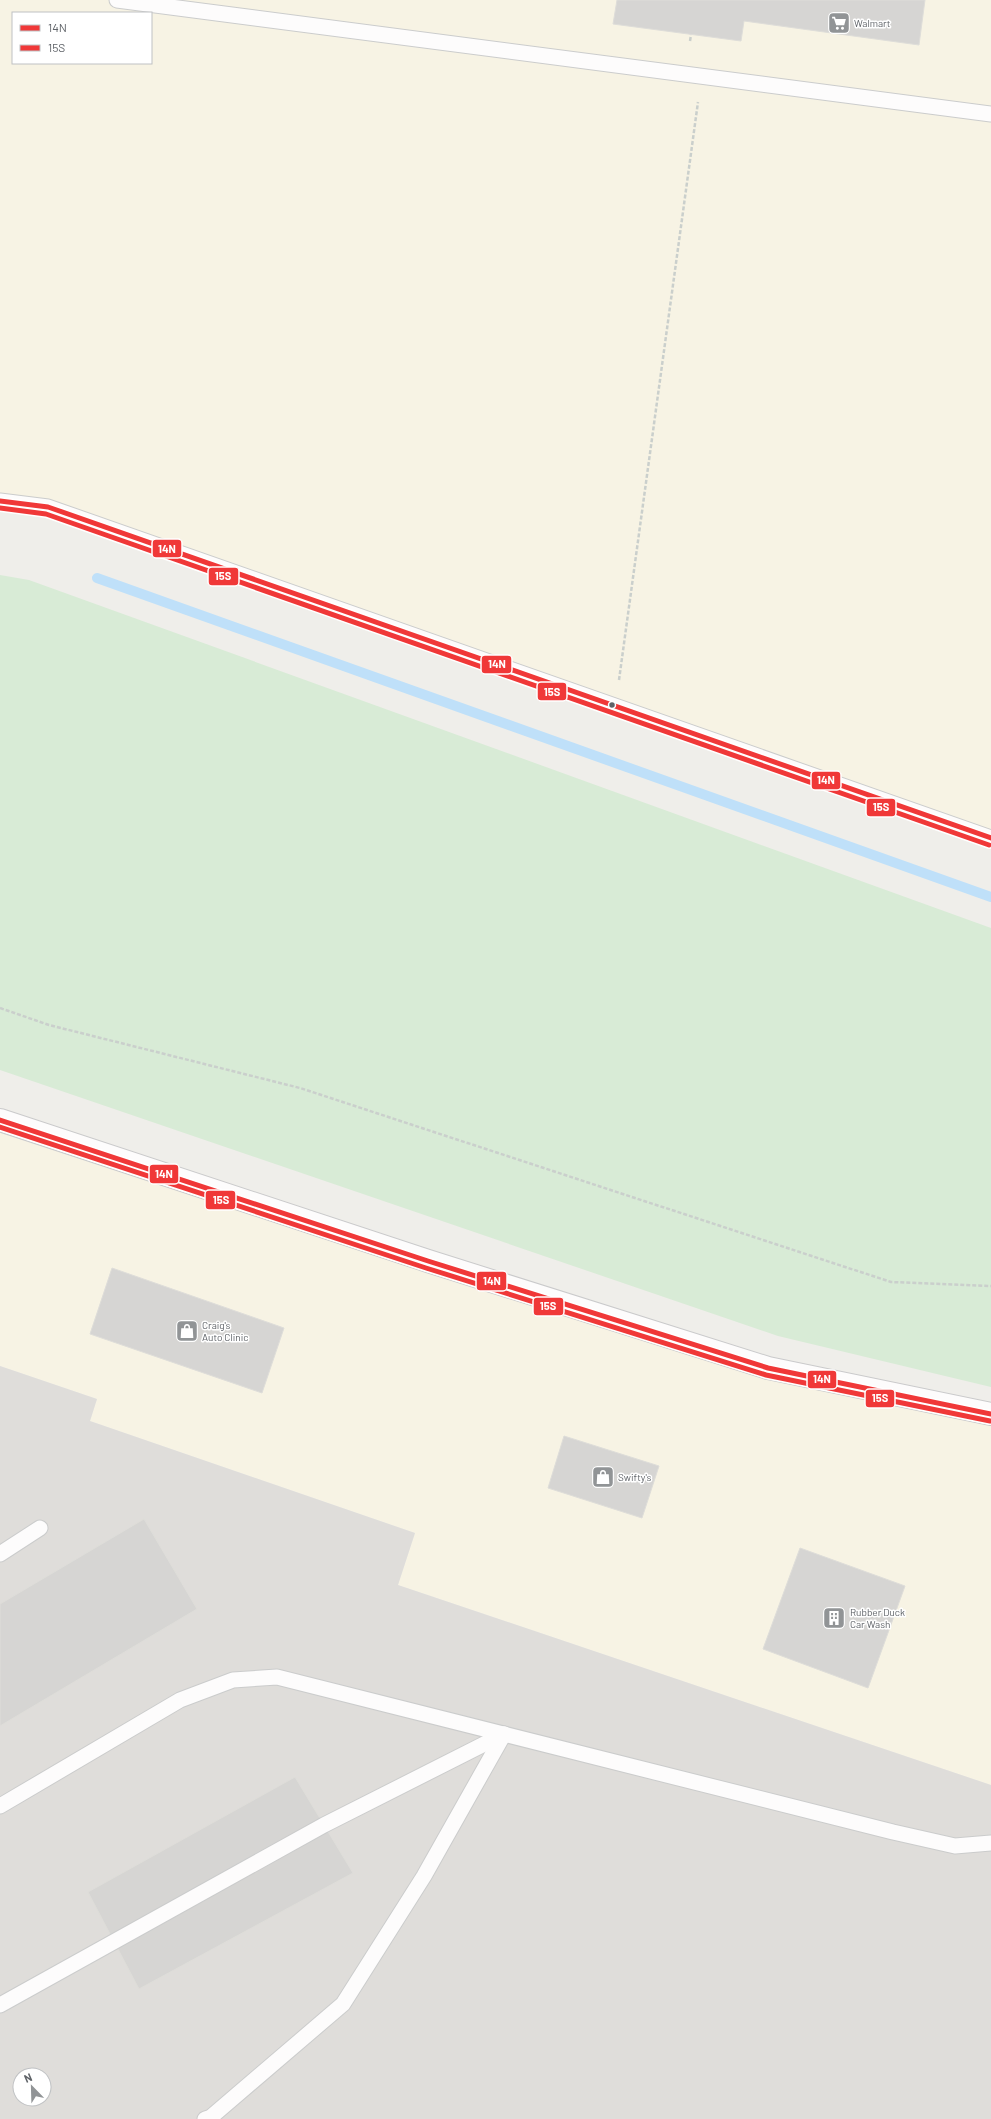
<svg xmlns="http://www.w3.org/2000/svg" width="991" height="2119" font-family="Barlow,sans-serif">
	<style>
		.commercial { fill: #f7f3e4; fill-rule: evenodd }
		.industrial { fill: #dfddda; fill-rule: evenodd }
		.green { fill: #d8ebd6 }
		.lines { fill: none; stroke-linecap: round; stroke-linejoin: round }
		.stream { stroke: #bfe0f9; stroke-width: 10 }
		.building { fill: #d6d5d3; stroke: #deddd9 }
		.service-casing { stroke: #cbcccc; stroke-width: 17 }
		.secondary-casing { stroke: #cacacb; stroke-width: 24 }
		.path { stroke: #cacfcc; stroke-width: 2.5; stroke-dasharray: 4 2; stroke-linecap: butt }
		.service { stroke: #fdfcfc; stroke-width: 15 }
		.secondary { stroke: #fdfcfc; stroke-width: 22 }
		.bus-1-casing { stroke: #fff; stroke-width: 8 }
		.bus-2-casing { stroke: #fff; stroke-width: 8 }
		.bus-1 { stroke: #f03838; stroke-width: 5 }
		.bus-2 { stroke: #f03838; stroke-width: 5 }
		.bus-dot { fill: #5f6368; stroke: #fff; stroke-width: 1.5 }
		.labels { text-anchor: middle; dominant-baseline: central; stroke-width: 3; stroke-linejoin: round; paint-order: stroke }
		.poi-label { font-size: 10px; fill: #5f6368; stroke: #fff; text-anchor: start }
		.line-badge { stroke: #fff; stroke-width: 1.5 }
		.badge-label { font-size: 11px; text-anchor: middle; font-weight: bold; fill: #fff }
	</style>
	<rect width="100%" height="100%" fill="#efeeea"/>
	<g class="commercial">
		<path d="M0,0H991V838L48,507L0,501ZM13,13H151V63H13Z"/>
		<path d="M0,1120L768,1368L991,1414V1785L398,1585L415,1533L90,1421L97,1399L0,1366Z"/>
	</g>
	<path class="industrial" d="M0,1366L97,1399L90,1421L415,1533L398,1585L991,1785V2119H0ZM20,2075H44V2099H20Z"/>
	<path class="green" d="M0,575L29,580L991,928V1387L778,1336L0,1070Z"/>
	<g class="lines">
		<path class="stream" d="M97,578L991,897"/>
	</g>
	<g class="building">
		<path d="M617,0H925L919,45L744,21L741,41L613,24Z"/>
		<path d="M112,1268L284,1328L262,1393L90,1334Z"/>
		<path d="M564,1436L659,1466L642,1518L548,1488Z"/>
		<path d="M144,1519L197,1609L0,1726V1604Z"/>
		<path d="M800,1548L905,1586L868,1688L763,1649Z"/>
		<path d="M295,1777L353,1873L139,1989L88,1892Z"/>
	</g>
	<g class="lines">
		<g class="service-casing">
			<g id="service">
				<path d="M117,0L991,114"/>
				<path d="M0,501L48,507L991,838"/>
				<path d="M0,1554L40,1528"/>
				<path d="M0,1806L180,1700L233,1680L277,1677L893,1832L955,1846L991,1843"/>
				<path d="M0,2005L324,1825L504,1734"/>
				<path d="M205,2119L211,2117L343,2004L424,1876L504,1734"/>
			</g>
		</g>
		<g class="secondary-casing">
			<path id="secondary" d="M0,1120L428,1261L768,1368L991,1414"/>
		</g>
		<g class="path">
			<path d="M690,41L691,35"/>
			<path d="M619,680L698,102"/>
			<path d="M0,1008L49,1025L300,1088L891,1282L991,1286"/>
		</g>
		<use href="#service" class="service"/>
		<use href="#secondary" class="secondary"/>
		<g class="bus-1-casing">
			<g id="bus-1">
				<path d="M0,501L48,507L991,838"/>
				<path d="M0,1120L428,1261L768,1368L991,1414"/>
			</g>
		</g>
		<g class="bus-2-casing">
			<g id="bus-2">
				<path d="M0,508L46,514L989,845"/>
				<path d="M0,1127L426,1268L766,1375L990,1421"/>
			</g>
		</g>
		<use href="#bus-1" class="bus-1"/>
		<use href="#bus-2" class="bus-2"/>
	</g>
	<defs>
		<g id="supermarket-square" transform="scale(1.15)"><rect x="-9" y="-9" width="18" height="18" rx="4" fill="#919496" stroke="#fff"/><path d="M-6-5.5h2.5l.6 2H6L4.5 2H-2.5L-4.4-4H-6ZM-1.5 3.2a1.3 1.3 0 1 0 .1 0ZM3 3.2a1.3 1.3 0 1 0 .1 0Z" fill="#fff"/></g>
		<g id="shop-square" transform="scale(1.15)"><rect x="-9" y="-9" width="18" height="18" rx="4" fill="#919496" stroke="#fff"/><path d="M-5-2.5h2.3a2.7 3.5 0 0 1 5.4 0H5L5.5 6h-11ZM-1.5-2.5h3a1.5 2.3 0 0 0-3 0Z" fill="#fff"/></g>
		<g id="building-square" transform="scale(1.15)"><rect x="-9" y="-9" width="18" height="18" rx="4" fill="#919496" stroke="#fff"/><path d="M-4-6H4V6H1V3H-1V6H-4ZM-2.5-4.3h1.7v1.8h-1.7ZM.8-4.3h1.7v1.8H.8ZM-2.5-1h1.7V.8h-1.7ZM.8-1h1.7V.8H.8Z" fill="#fff"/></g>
	</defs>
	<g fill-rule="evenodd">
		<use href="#supermarket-square" x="839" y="23"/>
		<use href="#shop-square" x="187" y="1331"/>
		<use href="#shop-square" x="603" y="1477"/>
		<use href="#building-square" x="834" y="1618"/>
	</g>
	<circle class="bus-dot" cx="612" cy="705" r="3.5"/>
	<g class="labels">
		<g class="poi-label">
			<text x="854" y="23">Walmart</text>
			<text x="202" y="1325">Craig's<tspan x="202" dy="12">Auto Clinic</tspan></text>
			<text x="618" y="1477">Swifty's</text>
			<text x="850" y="1612">Rubber Duck<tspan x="850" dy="12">Car Wash</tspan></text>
		</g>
	</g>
	<g class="line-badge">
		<rect x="152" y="539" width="30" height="19" rx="4" fill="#f03838"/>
		<rect x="208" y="567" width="31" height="19" rx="4" fill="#f03838"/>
		<rect x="481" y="655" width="31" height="19" rx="4" fill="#f03838"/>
		<rect x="537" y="682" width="30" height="19" rx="4" fill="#f03838"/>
		<rect x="811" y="771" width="30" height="19" rx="4" fill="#f03838"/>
		<rect x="866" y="798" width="30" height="19" rx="4" fill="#f03838"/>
		<rect x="149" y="1164" width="30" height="20" rx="4" fill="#f03838"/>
		<rect x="205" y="1190" width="31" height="20" rx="4" fill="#f03838"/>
		<rect x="476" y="1271" width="31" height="20" rx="4" fill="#f03838"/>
		<rect x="533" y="1297" width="31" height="19" rx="4" fill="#f03838"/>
		<rect x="807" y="1370" width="30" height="19" rx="4" fill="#f03838"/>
		<rect x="865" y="1389" width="30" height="19" rx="4" fill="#f03838"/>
	</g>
	<g class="badge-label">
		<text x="167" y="553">14N</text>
		<text x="223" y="580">15S</text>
		<text x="497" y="668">14N</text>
		<text x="552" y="696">15S</text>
		<text x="826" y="784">14N</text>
		<text x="881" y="811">15S</text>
		<text x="164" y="1178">14N</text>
		<text x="221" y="1204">15S</text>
		<text x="492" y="1285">14N</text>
		<text x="548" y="1310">15S</text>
		<text x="822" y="1383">14N</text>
		<text x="880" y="1402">15S</text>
	</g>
	<rect x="12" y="12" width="140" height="52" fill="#ffffff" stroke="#bfc1c3"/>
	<rect x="20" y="25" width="20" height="6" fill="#f03838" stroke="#bfc1c3"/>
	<text x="48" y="32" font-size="12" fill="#5f6368">14N</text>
	<rect x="20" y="45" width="20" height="6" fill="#f03838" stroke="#bfc1c3"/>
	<text x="48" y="52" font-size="12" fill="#5f6368">15S</text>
	<g transform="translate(32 2087) rotate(337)"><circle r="19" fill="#ffffff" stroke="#bfc1c3"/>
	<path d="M0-3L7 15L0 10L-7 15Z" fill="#919496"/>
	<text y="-6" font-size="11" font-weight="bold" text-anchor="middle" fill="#5f6368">N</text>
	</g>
</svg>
